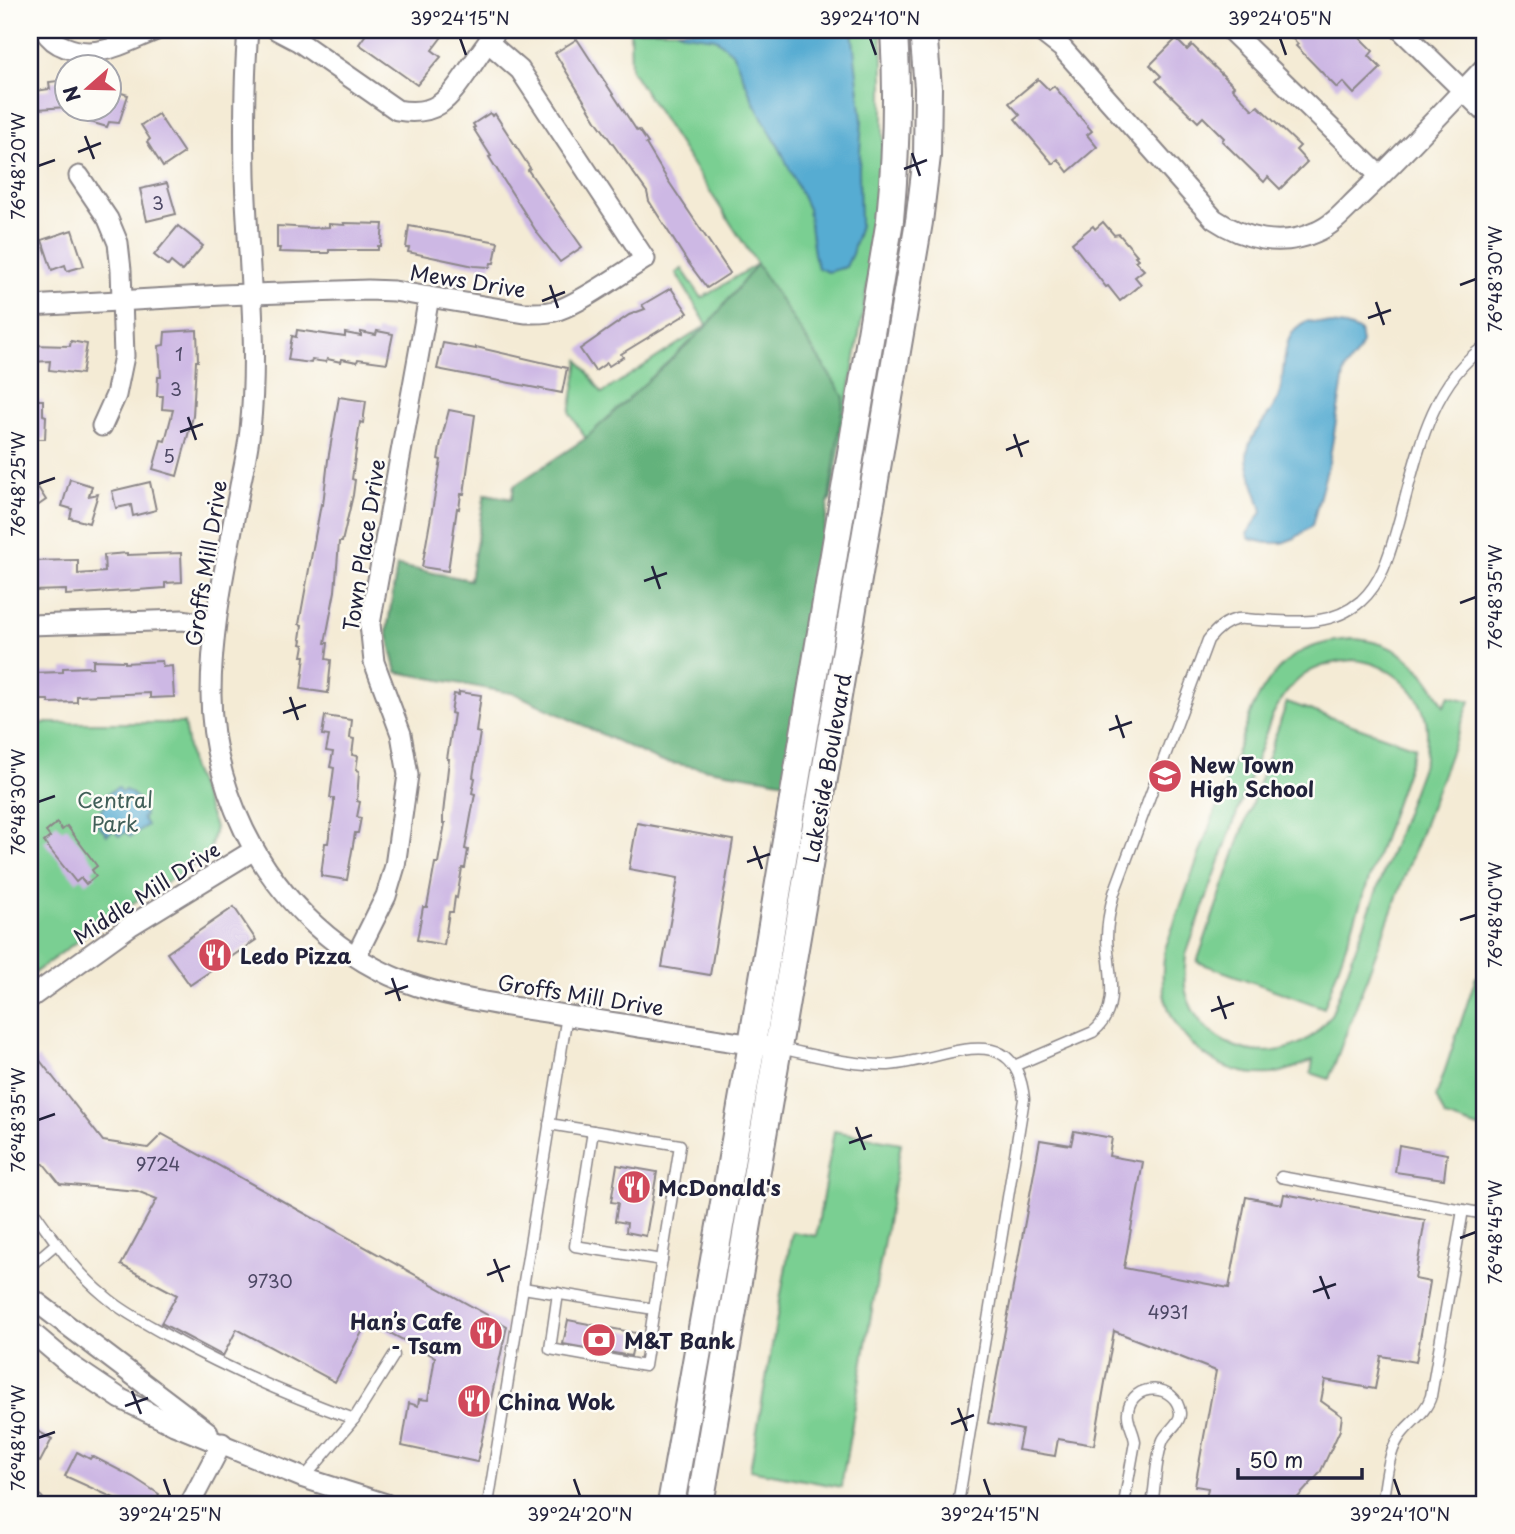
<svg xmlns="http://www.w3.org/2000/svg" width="1515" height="1534" font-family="'Playpen Sans',sans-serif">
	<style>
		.green { fill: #7acf92; stroke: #4e7866; stroke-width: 2; fill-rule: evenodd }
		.forest { fill: #63b27c; stroke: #426a5c; stroke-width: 2 }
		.water { fill: #56acd2; stroke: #3c6786; stroke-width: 2 }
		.building { fill: #cdb8e4 }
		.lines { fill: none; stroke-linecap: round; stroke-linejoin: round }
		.service-casing { stroke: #8b8688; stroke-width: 13 }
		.minor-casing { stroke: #8b8688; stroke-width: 23 }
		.secondary-casing { stroke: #8b8688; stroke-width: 30 }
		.service { stroke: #fff; stroke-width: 10 }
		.minor { stroke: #fff; stroke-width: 19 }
		.secondary { stroke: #fff; stroke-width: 26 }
		.ticks { fill: none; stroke: #22223b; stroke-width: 2.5 }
		.labels { text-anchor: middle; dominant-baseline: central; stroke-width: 5; stroke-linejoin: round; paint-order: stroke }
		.number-label { font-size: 18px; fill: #4d4865 }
		.street-label { font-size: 21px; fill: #22223b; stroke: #fdfcf7 }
		.poi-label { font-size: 21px; font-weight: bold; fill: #22223b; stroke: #fdfcf7; text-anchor: start }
		.park-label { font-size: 21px; fill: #415f59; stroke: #fdfcf7 }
		.neatline { fill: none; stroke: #22223b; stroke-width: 2.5 }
		.ticks-label { font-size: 18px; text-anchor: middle; fill: #22223b }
	</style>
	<rect width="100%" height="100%" fill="#fdfcf7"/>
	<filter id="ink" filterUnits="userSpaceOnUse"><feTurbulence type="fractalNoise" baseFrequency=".0143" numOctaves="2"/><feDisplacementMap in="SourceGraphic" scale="14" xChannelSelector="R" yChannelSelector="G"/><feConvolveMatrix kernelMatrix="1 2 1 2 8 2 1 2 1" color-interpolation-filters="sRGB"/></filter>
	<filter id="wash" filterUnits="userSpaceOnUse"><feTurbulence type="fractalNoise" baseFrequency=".00686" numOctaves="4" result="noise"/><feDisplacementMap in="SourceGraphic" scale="28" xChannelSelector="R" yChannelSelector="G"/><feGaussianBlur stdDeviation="1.57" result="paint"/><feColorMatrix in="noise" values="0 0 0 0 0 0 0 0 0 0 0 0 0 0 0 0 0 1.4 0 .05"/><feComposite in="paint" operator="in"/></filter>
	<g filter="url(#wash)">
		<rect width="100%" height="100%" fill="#f4ebd5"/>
		<g class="green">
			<path d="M630,30H880L883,55V193L831,500L592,707L397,672L387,632L397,566L470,580L485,494L512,499L514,486L586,439L570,413L579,360L602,393L707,325L676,273L682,269L702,298L757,264L631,70Z"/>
			<path d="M1352,639C1398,641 1424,667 1444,706L1449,696L1470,701L1329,1079L1311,1073L1313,1060C1300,1066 1286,1072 1272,1074C1223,1078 1178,1045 1165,998C1161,982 1163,966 1165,949L1253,707C1277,661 1300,643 1352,639ZM1353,660C1385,662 1418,686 1426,720C1428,732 1427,745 1425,758L1332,1013C1324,1023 1317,1034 1306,1040C1261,1068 1199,1044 1186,992C1183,980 1185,967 1186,955L1272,716C1292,678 1310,664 1353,660Z"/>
			<path d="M1287,702L1415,747L1324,1008L1197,962Z"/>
			<path d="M30,723H184L191,766L215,827L209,856L109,918L30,976Z"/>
			<path d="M1476,977L1485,979V1130L1445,1117L1436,1097Z"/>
			<path d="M834,1131L901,1143L841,1487L750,1470L792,1232L816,1236Z"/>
		</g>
		<path class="forest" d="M757,264L844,397L787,782L659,761L516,694L397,672L387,632L397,566L470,580L485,494L512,499L514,486L586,438L708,325Z"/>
		<g class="water">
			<path d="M676,30H852L862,120L859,168L860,225L852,254L846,267L828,272L818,268L814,254L808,209L781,151L755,105L733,53L715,38L685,34Z"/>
			<path d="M1307,321L1346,326L1360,331L1362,343L1358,353L1345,369L1329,462L1312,526L1295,538L1282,543H1267L1250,539L1247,534L1262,512C1259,496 1246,470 1247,455C1249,432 1271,417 1278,398C1288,372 1277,333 1307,321Z"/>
			<path d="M118,787L122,792L125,790C137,795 143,803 145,816L142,818L147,825L130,837L126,832L119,836L114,830L107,835L96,822L104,817L100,810L106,806L101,798Z"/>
		</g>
		<g id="blocks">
			<g class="building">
				<path d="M369,30H447L432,50L441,57L417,85L359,44Z"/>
				<path d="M1284,30H1352L1373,51L1369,56L1381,68L1354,94L1343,82L1337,88L1296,46L1298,44Z"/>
				<path d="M577,39L637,131L639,130L648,143L646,144L667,179L730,273L707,288L687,261L649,201L647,192L597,122L555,53Z"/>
				<path d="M1176,39L1187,50L1192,45L1234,86L1232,88L1253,110L1258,106L1300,146L1296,150L1307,162L1280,189L1268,177L1264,182L1222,141L1224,138L1203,117L1198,122L1156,81L1161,76L1150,65Z"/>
				<path d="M1038,79L1049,90L1054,86L1092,131L1087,135L1097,147L1068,172L1058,159L1053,164L1015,119L1020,115L1009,103Z"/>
				<path d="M66,80V107L38,109L35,91L50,89L49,82Z"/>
				<path d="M108,89L128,95L119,123L109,122L107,127L87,121L89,116L76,112L77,108H108Z"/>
				<path d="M490,113L492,116L495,114L530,168L528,170L582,247L560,262L538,234L489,157L491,156L473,128L475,127L473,124Z"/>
				<path d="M158,114L184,153L163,167L147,142L150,139L141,125Z"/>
				<path d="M167,183L176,214L147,221L140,189Z"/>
				<path d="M1103,222L1114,235L1119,234L1137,255L1135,256L1138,259L1135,261L1144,270L1135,277L1141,284L1120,301L1108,286L1106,287L1072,243L1093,226L1095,229Z"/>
				<path d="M344,223L383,224L381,246H378V250H329V253H314L279,252L280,248H277V226L313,228L329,227V224L345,225Z"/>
				<path d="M178,226L203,246L182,271L171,262L168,266L154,255Z"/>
				<path d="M409,226L498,242L494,263H491L490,267L474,266L408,252L409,248H406Z"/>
				<path d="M72,230L84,266L67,271L65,265L52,270L42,240Z"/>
				<path d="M671,288L688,313L621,354L623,357L609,366L607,363L595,371L580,349L629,315L645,309L642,305Z"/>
				<path d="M197,330L198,361H196L193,416L177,476L153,469L161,440L165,441L173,410L162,409L163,396H157L158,377H161L159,346L164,345L165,332Z"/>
				<path d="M297,330L345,337V333L361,336V332L376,335L377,331L393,334L387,363L358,359L357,362L342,359L341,362L327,359L326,362L312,360L311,363L288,360L292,336L296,337Z"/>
				<path d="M71,341L87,344L82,374L49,370L50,361L30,362V345L70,346Z"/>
				<path d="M443,343L476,349V347L567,368L562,393L437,369Z"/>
				<path d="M339,397L366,401L363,423L360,422L352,479L355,480L353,495L342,542H339L335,591L325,643H328L326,659L331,660L328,693L301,689L305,656H302L304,645L301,644L302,640L300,639L302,625L299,624L321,504L323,505L328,460Z"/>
				<path d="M30,400H43V415L46,416L45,439H30Z"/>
				<path d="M449,410L475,415L464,494H461L459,509L457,508L448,571L422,567L441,460L438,459L441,441Z"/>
				<path d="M30,475L46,500L30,511Z"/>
				<path d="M70,479L92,486L89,496L98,494L89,523L70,518L72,509L62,506Z"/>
				<path d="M150,482L156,510L133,516L131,505L116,508L112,491Z"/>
				<path d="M127,553V555L181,553L182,582L165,583V588L82,594L66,595V590L30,591V561L78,560V574L105,572L104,555Z"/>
				<path d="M93,660L125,661V663L162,661L163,667L172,666L174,697L150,698V693L77,696V702L49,703L48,700H30V673L63,672V668L93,667Z"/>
				<path d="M459,692L481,695L476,732L480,733L473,777L475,778L472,793L475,794L465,849L468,850L465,868H462L457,898L455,897L453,912H449L444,945L417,940L423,907H427L435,863H438L445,823H443V814L449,759H447L454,714L451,713L454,694L459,695Z"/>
				<path d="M325,716L352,720L350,738L354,739L352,755L358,756L356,770L359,771L357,801L360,802L357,817L361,818L358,833H355L347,880L321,876L325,843H328L334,804V798H330L334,768L330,767L333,752L326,751L329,736L322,735Z"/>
				<path d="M57,823L62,830L67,826L97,866L92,870L96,876L86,884L81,878L76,882L44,842L50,837L46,832Z"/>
				<path d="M637,823L733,840L710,975L662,967L678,878L629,869Z"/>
				<path d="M234,907L256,940L190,985L167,953Z"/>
				<path d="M38,1058L103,1141L148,1148L162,1134L507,1326L477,1462L402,1446L409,1403L418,1406L419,1399L428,1400L435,1357L368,1321L335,1382L237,1329L223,1356L161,1323L177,1295L121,1265L157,1199L137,1191L60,1184L44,1164L30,1160V1065Z"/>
				<path d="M1074,1131L1112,1138L1109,1156L1143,1162L1124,1268L1229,1288L1246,1197L1282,1204L1284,1194L1425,1220L1415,1279L1430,1282L1416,1362L1381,1356L1375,1389L1325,1380L1321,1401L1342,1416L1340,1430L1320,1473L1292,1504H1205L1208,1488L1195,1486L1216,1371L1114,1331L1094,1445L1058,1439L1055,1456L1018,1450L1022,1430L988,1423L1040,1140L1071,1145Z"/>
				<path d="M1399,1145L1447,1154L1444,1179L1395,1172Z"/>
				<path d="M617,1165L657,1172L646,1236L626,1232L627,1223L615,1221L618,1203L611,1202Z"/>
				<path d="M568,1320L636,1333L631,1356L563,1344Z"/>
				<path d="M30,1427L52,1439L40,1462L30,1457Z"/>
				<path d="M77,1452L90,1459L92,1456L133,1477L159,1494L154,1504H127L65,1476Z"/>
			</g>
		</g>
	</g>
	<g filter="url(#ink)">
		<use href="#blocks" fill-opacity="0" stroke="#8b8688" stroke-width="2"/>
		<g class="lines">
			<g class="service-casing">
				<g id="service">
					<path d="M779,1048C814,1055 849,1065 885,1065C936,1065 1015,1011 1024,1099L958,1504"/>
					<path d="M1014,1066L1093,1032C1122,1009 1108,970 1107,938C1107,922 1110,908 1114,893L1208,640C1216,630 1225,621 1238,619C1244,618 1252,620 1259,620C1295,622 1331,627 1361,601C1383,581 1390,552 1398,525C1416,462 1428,385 1485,346"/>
					<path d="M549,1124L680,1145L645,1366L550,1349L558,1293"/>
					<path d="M593,1131L575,1246L662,1260"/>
					<path d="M1281,1177L1485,1214"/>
					<path d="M30,1206C53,1238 74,1271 105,1296C123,1312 147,1324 168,1336C228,1369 289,1396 354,1419"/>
					<path d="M30,1266L57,1243"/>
					<path d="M523,1288L654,1309"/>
					<path d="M304,1478L354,1419L394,1355"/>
					<path d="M488,1504L567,1015"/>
					<path d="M1124,1504L1135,1442C1134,1431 1126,1421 1128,1411C1132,1381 1177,1383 1180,1413C1181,1423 1167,1431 1163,1440C1155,1459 1156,1484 1152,1504"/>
					<path d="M1382,1504C1386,1484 1387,1457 1398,1439C1407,1423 1425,1416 1431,1396L1463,1210"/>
				</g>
			</g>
			<g class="minor-casing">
				<g id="minor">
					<path d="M44,30C49,38 56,44 65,47C97,61 126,42 156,30"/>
					<path d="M248,30C244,79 244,128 245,177C248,262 259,346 250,430C248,449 244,467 240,486C228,555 211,624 211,694C211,741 224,788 244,830C279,901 341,961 417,986C468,1002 523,1008 576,1017C638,1026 701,1038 764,1046"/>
					<path d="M277,30L298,41L397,110C436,117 448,100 468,71C477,57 487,43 497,30"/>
					<path d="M1039,30L1062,48L1214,219C1244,239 1281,248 1316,232C1334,225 1347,208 1361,195C1404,154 1444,110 1485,67"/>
					<path d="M1230,30L1380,176"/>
					<path d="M1401,30L1485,112"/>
					<path d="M79,176L108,219L118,243L121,270L124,356L116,395L102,426"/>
					<path d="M30,306L222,295L368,290L394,291L525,313C536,313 547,314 558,310C582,302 622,273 645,259L520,70L488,42"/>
					<path d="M30,625L183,620L215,626"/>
					<path d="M356,956L386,896L395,866L408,775L401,734L374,662L370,624L429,297"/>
					<path d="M30,998L130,926L254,850"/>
					<path d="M30,1297L208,1432"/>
					<path d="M30,1331L69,1364L121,1399L174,1425L304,1478L386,1504"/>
					<path d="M30,1502L34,1504"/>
					<path d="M190,1504L222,1443"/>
				</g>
			</g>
			<g class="secondary-casing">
				<g id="secondary">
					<path d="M671,1504L752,1044L890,220C896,156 898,94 894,30"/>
					<path d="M700,1504L919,222L927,156L928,88L923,30"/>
				</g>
			</g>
			<use href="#service" class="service"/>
			<use href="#minor" class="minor"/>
			<use href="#secondary" class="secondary"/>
		</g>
	</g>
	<path class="ticks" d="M460,38L466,55M870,38L876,55M1280,38L1286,55M85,136L94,159M78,152L101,143M912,153L920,176M38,166L55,160M904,169L927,160M550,285L558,308M1460,285L1476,279M542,301L565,292M1376,302L1384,325M1368,318L1391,310M188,417L196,440M180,432L203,424M1014,434L1022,457M1006,450L1029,441M38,484L55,478M652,566L660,589M644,581L667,573M1460,603L1476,597M290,697L298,720M283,713L306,705M1116,715L1124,738M1109,730L1132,722M38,802L55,796M754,846L762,869M747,862L770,854M1460,920L1476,915M392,978L400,1001M385,994L408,986M1218,996L1226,1019M1211,1011L1234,1003M38,1120L55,1114M856,1127L865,1150M849,1143L872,1135M1460,1238L1476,1232M494,1259L503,1282M487,1275L510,1266M1320,1276L1329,1299M1313,1292L1336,1284M132,1391L141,1414M125,1406L148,1398M958,1408L967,1431M951,1424L974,1415M38,1438L55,1432M164,1479L170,1496M574,1479L580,1496M984,1479L990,1496M1394,1479L1400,1496"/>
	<defs>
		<g id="school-disc" transform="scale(1.75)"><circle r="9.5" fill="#d1495b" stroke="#fdfcf7"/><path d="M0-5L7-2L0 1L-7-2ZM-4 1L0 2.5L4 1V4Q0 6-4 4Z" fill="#fff"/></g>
		<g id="restaurant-disc" transform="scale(1.75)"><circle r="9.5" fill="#d1495b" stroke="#fdfcf7"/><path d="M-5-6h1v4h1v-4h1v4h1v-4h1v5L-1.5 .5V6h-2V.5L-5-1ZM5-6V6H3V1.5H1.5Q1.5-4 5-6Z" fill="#fff"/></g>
		<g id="bank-disc" transform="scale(1.75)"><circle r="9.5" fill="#d1495b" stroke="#fdfcf7"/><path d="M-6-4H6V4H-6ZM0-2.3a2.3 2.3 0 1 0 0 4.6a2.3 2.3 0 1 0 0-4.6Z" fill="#fff"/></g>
	</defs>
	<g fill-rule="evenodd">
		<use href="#school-disc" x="1165" y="776"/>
		<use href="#restaurant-disc" x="215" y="955"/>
		<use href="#restaurant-disc" x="634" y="1187"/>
		<use href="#restaurant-disc" x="486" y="1333"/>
		<use href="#bank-disc" x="599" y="1340"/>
		<use href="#restaurant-disc" x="474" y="1401"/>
	</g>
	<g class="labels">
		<g class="number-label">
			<text x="158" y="202">3</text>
			<text x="179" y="353">1</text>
			<text x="176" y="388">3</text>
			<text x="169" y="455">5</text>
			<text x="158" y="1163">9724</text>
			<text x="270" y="1280">9730</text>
			<text x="1168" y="1311">4931</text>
		</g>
		<g class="street-label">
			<text transform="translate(468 280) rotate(9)">Mews Drive</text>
			<text transform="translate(363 545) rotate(-81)">Town Place Drive</text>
			<text transform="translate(205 563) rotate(-81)">Groffs Mill Drive</text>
			<text transform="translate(826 768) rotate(-80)">Lakeside Boulevard</text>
			<text transform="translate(146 892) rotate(-33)">Middle Mill Drive</text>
			<text transform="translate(581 994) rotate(9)">Groffs Mill Drive</text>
		</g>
		<g class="poi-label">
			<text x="1190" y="764">New Town<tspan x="1190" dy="24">High School</tspan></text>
			<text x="240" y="955">Ledo Pizza</text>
			<text x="658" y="1187">McDonald's</text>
			<text x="462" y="1321" text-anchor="end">Han’s Cafe<tspan x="462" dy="24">- Tsam</tspan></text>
			<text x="624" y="1340">M&amp;T Bank</text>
			<text x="498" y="1401">China Wok</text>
		</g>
		<g class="park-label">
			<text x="115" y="799">Central<tspan x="115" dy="24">Park</tspan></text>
		</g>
	</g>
	<rect width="1515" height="1534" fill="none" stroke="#fdfcf7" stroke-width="77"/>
	<g transform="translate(88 88) rotate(250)"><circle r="33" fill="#fdfcf7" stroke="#a5a5ac" stroke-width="2"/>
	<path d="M0-5L12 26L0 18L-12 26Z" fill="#d1495b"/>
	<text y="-10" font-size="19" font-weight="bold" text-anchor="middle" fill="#22223b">N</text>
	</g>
	<path d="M1238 1468v10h124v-10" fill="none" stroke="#22223b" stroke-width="3.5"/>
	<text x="1249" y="1468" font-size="21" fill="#22223b" stroke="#fdfcf7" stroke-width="5" paint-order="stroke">50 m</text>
	<rect x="38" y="38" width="1438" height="1458" class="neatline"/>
	<g class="ticks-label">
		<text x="460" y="25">39°24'15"N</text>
		<text x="870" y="25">39°24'10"N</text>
		<text x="1280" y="25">39°24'05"N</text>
		<text transform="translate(19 166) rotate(-90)" y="6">76°48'20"W</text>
		<text transform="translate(1496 279) rotate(-90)" y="6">76°48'30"W</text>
		<text transform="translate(19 484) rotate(-90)" y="6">76°48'25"W</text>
		<text transform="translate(1496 597) rotate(-90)" y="6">76°48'35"W</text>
		<text transform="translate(19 802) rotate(-90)" y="6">76°48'30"W</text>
		<text transform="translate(1496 915) rotate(-90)" y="6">76°48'40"W</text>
		<text transform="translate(19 1120) rotate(-90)" y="6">76°48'35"W</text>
		<text transform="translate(1496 1232) rotate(-90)" y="6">76°48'45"W</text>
		<text transform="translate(19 1438) rotate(-90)" y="6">76°48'40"W</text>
		<text x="170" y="1521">39°24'25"N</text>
		<text x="580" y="1521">39°24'20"N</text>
		<text x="990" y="1521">39°24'15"N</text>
		<text x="1400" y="1521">39°24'10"N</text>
	</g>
</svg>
